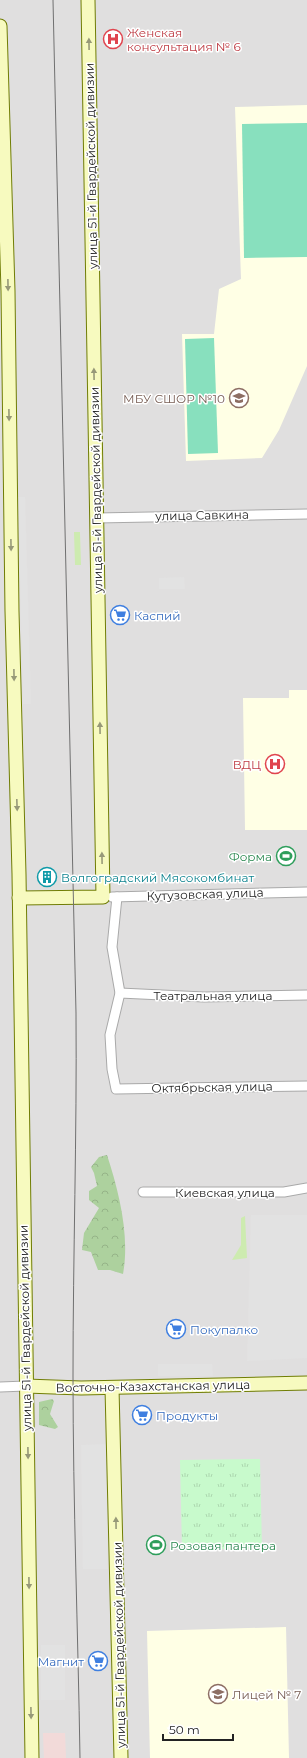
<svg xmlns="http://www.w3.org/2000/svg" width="307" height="1758" font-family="Montserrat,sans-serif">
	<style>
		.residential { fill: #e0dfdf }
		.commercial { fill: #f2dad9 }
		.education { fill: #ffffe5 }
		.grass { fill: #cdebb0 }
		.forest { fill: url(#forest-crowns) }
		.park { fill: url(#park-tufts) }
		.pitch { fill: #88e0be }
		.parking { fill: #e2e2e2 }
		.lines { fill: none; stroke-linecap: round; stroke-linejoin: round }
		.street-casing { stroke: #a9a9a9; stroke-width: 11 }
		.secondary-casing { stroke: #707d05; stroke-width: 15 }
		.street { stroke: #fff; stroke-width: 9 }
		.secondary { stroke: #f7fabf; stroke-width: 13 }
		.tram { stroke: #707070; stroke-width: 1 }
		.oneway { fill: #979978 }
		.labels { text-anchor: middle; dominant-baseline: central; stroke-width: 3; stroke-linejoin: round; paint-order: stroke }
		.health-label { font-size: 12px; fill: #be3a42; stroke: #fff; text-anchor: start }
		.street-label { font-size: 12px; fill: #222; stroke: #fff }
		.education-label { font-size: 12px; fill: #785e54; stroke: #fff; text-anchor: end }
		.shop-label { font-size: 12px; fill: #366cbe; stroke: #fff; text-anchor: start }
		.leisure-label { font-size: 12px; fill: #27864d; stroke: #fff; text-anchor: end }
		.culture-label { font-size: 12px; fill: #0d838f; stroke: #fff; text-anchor: start }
	</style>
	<defs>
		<pattern id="forest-crowns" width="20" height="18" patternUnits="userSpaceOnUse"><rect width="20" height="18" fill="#add19e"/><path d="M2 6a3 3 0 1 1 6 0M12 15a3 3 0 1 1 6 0" fill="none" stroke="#95b388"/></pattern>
		<pattern id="park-tufts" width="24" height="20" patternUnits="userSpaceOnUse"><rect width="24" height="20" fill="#c8facc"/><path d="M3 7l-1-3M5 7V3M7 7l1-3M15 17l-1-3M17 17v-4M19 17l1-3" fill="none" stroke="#acd6af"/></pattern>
	</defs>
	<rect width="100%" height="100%" fill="#f2efe9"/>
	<rect class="residential" x="0" y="0" width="307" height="1758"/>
	<path class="commercial" d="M43,1733H65L66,1758H44Z"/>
	<g class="education">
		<path d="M307,105V366L279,430L262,458L186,461L182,334H214L219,289L241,279L235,107Z"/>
		<path d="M289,690H307V830H245L243,698H289Z"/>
		<path d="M286,1627L289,1758H150L147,1631Z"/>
	</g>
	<g class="grass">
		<path d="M74,532H80L81,565H75Z"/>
		<path d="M245,1216L247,1258L232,1260L241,1245V1218Z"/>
	</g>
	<g class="forest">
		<path d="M107,1155C119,1192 130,1235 123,1274L110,1270H98L91,1252L82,1250L84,1233L99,1208L89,1200V1191L97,1186L94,1173L91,1167L99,1157Z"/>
		<path d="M52,1399L54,1401L50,1414L58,1427L55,1429L39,1425V1402Z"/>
	</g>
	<path class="park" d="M260,1459L262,1548L182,1550L180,1460Z"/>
	<g class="pitch">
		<path d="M307,123V257L244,258L242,124Z"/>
		<path d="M214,338L218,453L188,454L185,339Z"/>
	</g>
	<g class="parking">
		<path d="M18,497H25L31,704H23Z"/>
		<path d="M184,577L185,589H159V578Z"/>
		<path d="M251,1215H307V1358L247,1361Z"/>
		<path d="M158,1364H212L213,1376H158Z"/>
		<path d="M106,1444L108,1569H83L81,1445Z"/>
		<rect x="41" y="1645" width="24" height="55"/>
	</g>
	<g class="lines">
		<g class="street-casing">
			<g id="street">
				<path d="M97,518L307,514"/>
				<path d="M112,897L307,892"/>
				<path d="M117,897L112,947L120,993L110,1035L112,1069L116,1089L307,1086"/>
				<path d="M120,993L204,997L307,995"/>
				<path d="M143,1192H284L307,1188"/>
				<path d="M0,1387L26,1386"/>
			</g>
		</g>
		<g class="secondary-casing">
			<g id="secondary">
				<path d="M0,26L8,291L12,611L19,874L32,1758"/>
				<path d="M19,898L103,897L88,0"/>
				<path d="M26,1386L81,1388L307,1383"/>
				<path d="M112,1388L121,1758"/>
			</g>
		</g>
		<use href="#street" class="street"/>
		<use href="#secondary" class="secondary"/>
		<path class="tram" d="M53,0L76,1013C77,1134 73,1255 73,1376C73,1503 78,1631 80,1758"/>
	</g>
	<defs><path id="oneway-solid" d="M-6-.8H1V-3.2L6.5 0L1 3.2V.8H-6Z"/></defs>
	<g class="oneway">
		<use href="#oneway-solid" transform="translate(89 44) rotate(-91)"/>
		<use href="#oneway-solid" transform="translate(8 285) rotate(89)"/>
		<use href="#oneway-solid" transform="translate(94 374) rotate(-91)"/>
		<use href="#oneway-solid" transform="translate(9 415) rotate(89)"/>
		<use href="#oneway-solid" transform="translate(11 545) rotate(89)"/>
		<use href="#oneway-solid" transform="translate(14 675) rotate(89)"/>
		<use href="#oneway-solid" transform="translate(100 728) rotate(-91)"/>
		<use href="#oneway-solid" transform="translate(17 805) rotate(88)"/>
		<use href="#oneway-solid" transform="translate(102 858) rotate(-91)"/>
		<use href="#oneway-solid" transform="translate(28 1453) rotate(89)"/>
		<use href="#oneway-solid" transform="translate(116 1523) rotate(-91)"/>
		<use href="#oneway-solid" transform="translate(29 1583) rotate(89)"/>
		<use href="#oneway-solid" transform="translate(31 1713) rotate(89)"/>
	</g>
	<defs>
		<g id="hospital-ring" transform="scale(1)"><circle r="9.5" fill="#fff" stroke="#e0444e" stroke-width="1.5"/><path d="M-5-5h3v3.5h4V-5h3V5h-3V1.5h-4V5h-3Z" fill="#e0444e"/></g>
		<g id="school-ring" transform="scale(1)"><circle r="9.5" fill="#fff" stroke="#8d6e63" stroke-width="1.5"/><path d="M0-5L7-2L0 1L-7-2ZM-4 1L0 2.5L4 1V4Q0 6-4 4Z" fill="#8d6e63"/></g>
		<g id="supermarket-ring" transform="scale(1)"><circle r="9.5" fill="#fff" stroke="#3f7fe0" stroke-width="1.5"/><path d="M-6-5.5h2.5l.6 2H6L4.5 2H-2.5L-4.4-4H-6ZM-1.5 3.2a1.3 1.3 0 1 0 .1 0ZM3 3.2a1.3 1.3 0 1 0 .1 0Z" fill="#3f7fe0"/></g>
		<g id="stadium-ring" transform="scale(1)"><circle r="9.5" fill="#fff" stroke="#2e9e5b" stroke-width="1.5"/><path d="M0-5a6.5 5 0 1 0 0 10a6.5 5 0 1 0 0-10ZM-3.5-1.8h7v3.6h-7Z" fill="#2e9e5b"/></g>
		<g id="building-ring" transform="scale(1)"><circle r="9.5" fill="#fff" stroke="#0f9aa8" stroke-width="1.5"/><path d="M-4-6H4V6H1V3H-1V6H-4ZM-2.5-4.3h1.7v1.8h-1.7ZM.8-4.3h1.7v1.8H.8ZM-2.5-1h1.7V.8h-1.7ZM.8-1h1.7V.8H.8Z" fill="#0f9aa8"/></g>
	</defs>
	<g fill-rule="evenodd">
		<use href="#hospital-ring" x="113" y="39"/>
		<use href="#school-ring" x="239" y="398"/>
		<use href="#supermarket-ring" x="120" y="615"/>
		<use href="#hospital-ring" x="275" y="764"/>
		<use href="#stadium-ring" x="286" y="856"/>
		<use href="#building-ring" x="47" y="877"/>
		<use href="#supermarket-ring" x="176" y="1329"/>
		<use href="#supermarket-ring" x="142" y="1415"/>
		<use href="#stadium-ring" x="156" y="1545"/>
		<use href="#supermarket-ring" x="98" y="1661"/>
		<use href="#school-ring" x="218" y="1694"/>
	</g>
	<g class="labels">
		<g class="health-label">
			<text x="127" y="32">Женская<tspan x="127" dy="14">консультация № 6</tspan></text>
			<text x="261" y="764" text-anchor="end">ВДЦ</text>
		</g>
		<g class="street-label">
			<text transform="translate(91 166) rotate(-91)">улица 51-й Гвардейской дивизии</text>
			<text transform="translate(96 490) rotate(-91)">улица 51-й Гвардейской дивизии</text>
			<text transform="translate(202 515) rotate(-1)">улица Савкина</text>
			<text transform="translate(205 894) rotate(-2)">Кутузовская улица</text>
			<text x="213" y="995">Театральная улица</text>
			<text transform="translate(212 1087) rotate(-1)">Октябрьская улица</text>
			<text x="225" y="1192">Киевская улица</text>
			<text transform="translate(25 1328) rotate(-91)">улица 51-й Гвардейской дивизии</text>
			<text transform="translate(153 1386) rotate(-1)">Восточно-Казахстанская улица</text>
			<text transform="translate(119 1645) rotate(-91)">улица 51-й Гвардейской дивизии</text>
		</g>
		<g class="education-label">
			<text x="225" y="398">МБУ СШОР №10</text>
			<text x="232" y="1694" text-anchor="start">Лицей № 7</text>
		</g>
		<g class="shop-label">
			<text x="134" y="615">Каспий</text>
			<text x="190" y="1329">Покупалко</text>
			<text x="156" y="1415">Продукты</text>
			<text x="84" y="1661" text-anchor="end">Магнит</text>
		</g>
		<g class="leisure-label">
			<text x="272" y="856">Форма</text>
			<text x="170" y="1545" text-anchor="start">Розовая пантера</text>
		</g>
		<g class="culture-label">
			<text x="61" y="877">Волгоградский Мясокомбинат</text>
		</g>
	</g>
	<path d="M163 1734v6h70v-6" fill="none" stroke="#222222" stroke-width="2"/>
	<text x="169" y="1734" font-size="12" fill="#222222" stroke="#ffffff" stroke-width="3" paint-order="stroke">50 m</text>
</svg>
